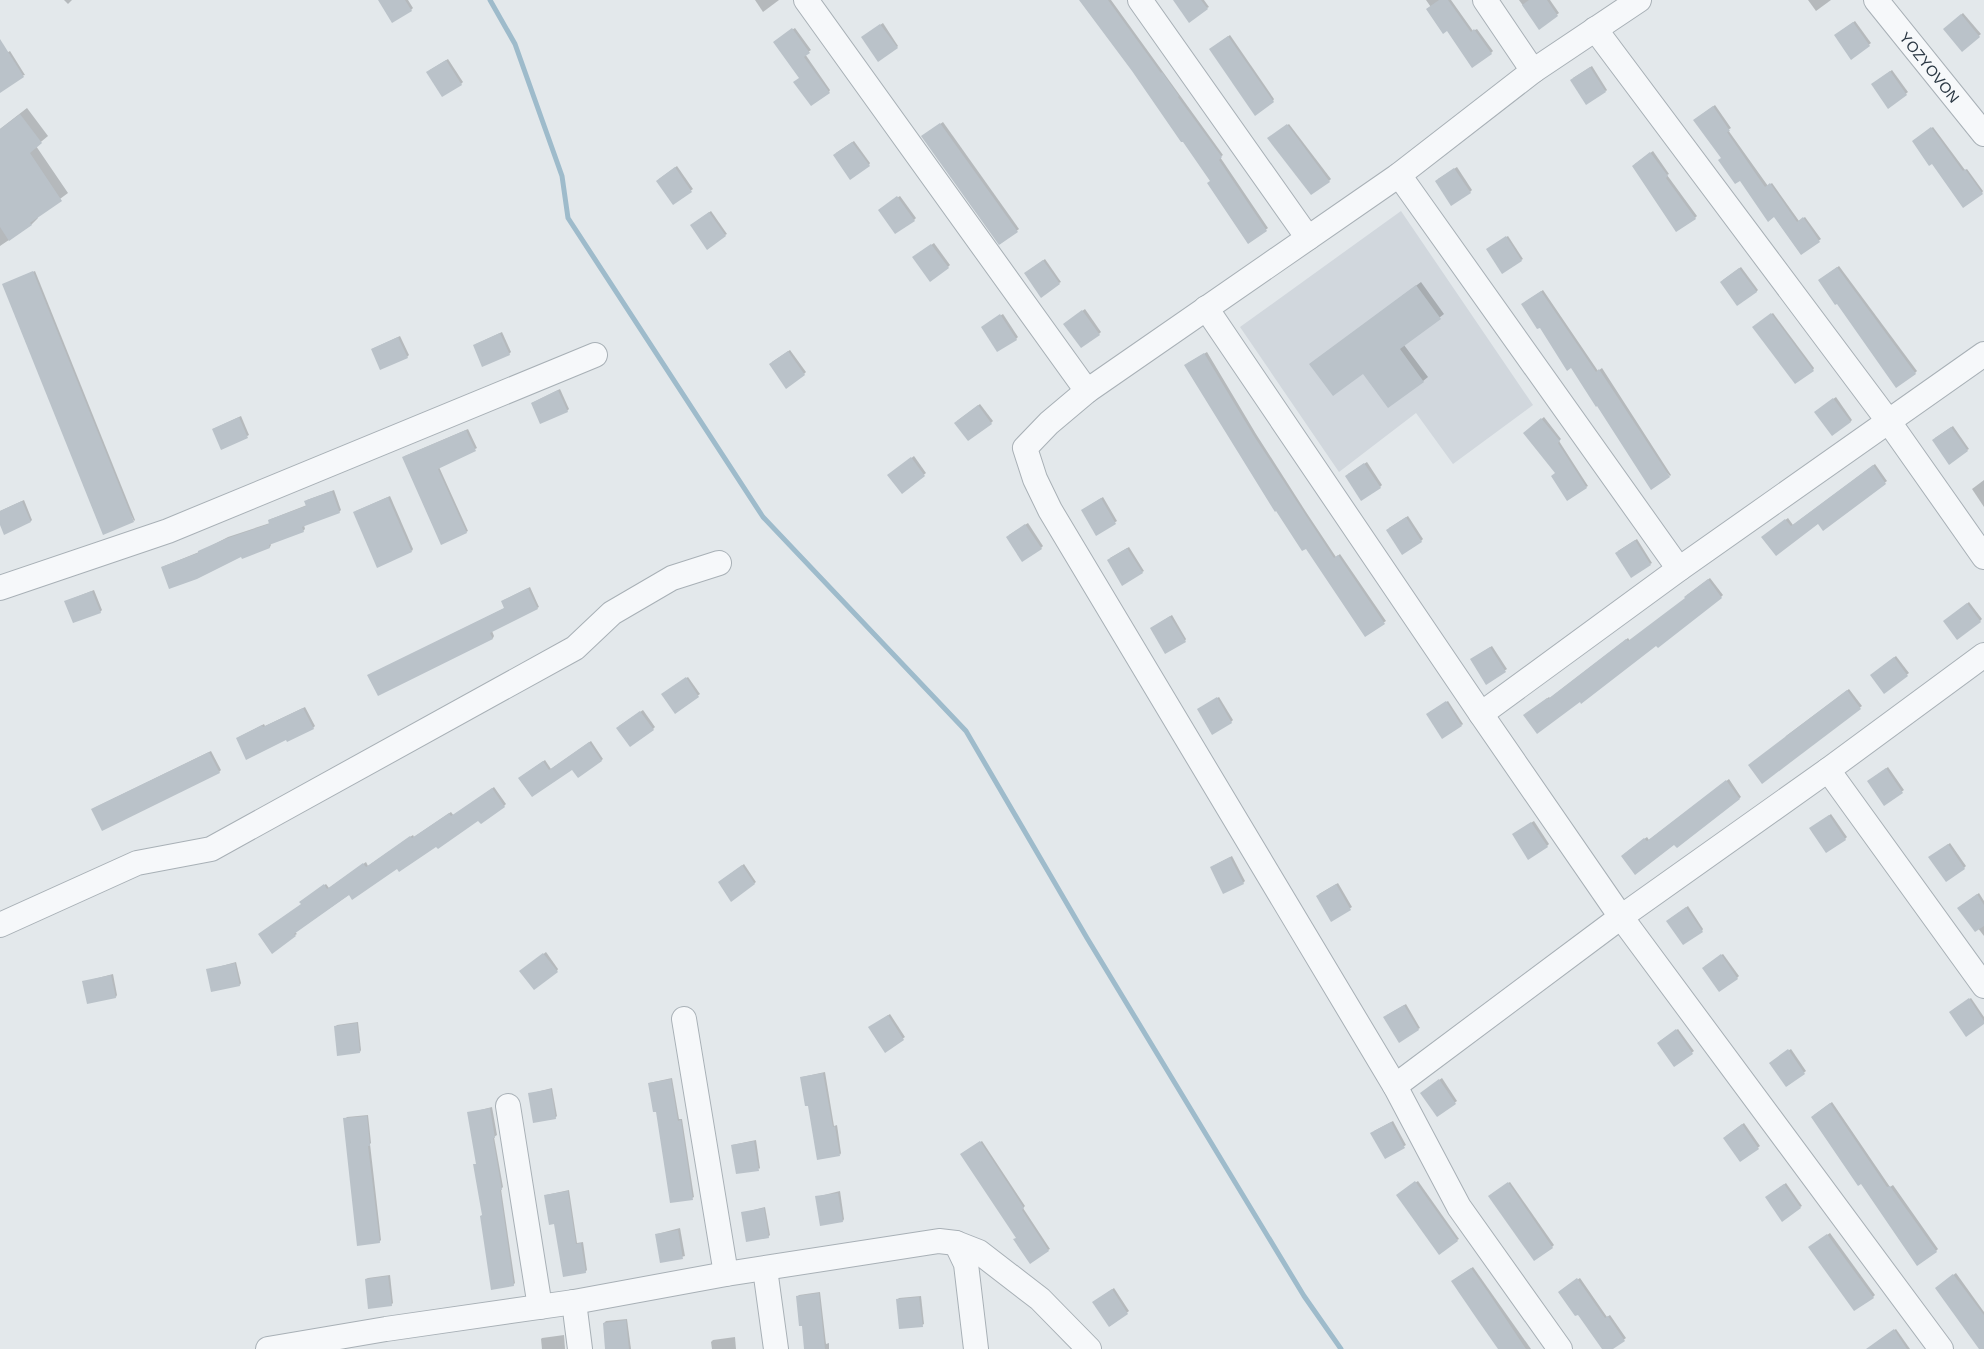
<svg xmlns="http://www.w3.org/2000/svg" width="1984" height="1349" font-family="Arial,sans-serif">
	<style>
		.built { fill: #d1d7dd }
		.shadow { fill: #0003 }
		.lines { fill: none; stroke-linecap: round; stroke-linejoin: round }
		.stream { stroke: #9ebbcb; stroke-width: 5 }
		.building { fill: #bac2c9 }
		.minor-casing { stroke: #a8b0b6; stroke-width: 26 }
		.minor { stroke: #f6f8fa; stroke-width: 24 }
		.labels { text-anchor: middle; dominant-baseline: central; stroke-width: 4; stroke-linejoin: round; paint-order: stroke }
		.street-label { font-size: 15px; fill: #2b3844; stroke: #f3f6f9 }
	</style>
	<rect width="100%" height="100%" fill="#e3e8eb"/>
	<path class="built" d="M1401,211L1533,405L1453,464L1416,413L1339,472L1240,327Z"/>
	<g class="shadow">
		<path d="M64,0H72L68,4Z"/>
		<path d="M379,0H408L413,8L411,10Z"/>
		<path d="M755,0H779L763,12Z"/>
		<path d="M1090,0H1111L1223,155L1220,157L1268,228L1248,243L1212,180Z"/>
		<path d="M1174,0H1204L1209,7L1207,8Z"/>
		<path d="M1426,0H1451L1473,31L1477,29L1493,51L1491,53L1447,30Z"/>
		<path d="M1519,0H1550L1559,13L1539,28Z"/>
		<path d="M1808,0H1831L1816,11Z"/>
		<path d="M1963,13L1981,34L1962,50L1945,29Z"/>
		<path d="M1855,21L1871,43L1852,58L1837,34Z"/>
		<path d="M883,23L898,46L897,47L864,36Z"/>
		<path d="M795,28L811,50L805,54L830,90L829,92L800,78L777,40Z"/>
		<path d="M1230,35L1274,99L1273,101L1212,48Z"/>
		<path d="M10,51L25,75L0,81V57Z"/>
		<path d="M448,59L463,82L461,84L430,70Z"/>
		<path d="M1592,66L1607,90L1606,91L1573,78Z"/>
		<path d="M1892,70L1908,92L1889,107L1874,83Z"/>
		<path d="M1715,105L1731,128L1728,130L1768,186L1772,183L1799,221L1805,217L1821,239L1801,254L1774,216L1722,158L1697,118Z"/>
		<path d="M27,108L48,136L36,146L68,193L37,216L38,218L31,225L0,246V129Z"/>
		<path d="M943,122L1019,229L1000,244L925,135Z"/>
		<path d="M1289,124L1331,179L1329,181L1271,137Z"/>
		<path d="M1933,127L1965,170L1967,169L1983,191L1982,193L1916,139Z"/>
		<path d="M854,141L870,163L869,165L836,153Z"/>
		<path d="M1653,151L1669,174L1667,175L1697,216L1695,218L1635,164Z"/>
		<path d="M677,166L693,189L674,203L659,179Z"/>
		<path d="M1457,167L1472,190L1470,192L1438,179Z"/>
		<path d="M900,196L916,218L914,220L882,208Z"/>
		<path d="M711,211L727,234L725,235L693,224Z"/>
		<path d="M1508,236L1523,259L1521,260L1489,248Z"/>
		<path d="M934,243L950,265L948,267L916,256Z"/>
		<path d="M1045,259L1061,282L1059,283L1027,272Z"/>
		<path d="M1839,266L1917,371L1915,373L1837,302L1821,279Z"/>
		<path d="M1741,267L1758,290L1756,292L1723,280Z"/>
		<path d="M35,271L135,520L134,521L4,284Z"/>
		<path d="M1421,282L1444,314L1404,345L1428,377L1423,381L1311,364Z"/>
		<path d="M1543,290L1598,371L1602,368L1671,475L1670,476L1598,405L1525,302Z"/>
		<path d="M1085,309L1101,332L1099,334L1067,322Z"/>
		<path d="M1773,313L1814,368L1813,370L1755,326Z"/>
		<path d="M1003,314L1018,337L1016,339L984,326Z"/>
		<path d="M502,332L511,352L509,354L476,344Z"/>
		<path d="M400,336L409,355L407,357L372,349Z"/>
		<path d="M790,350L806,372L804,374L772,362Z"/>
		<path d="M1207,352L1256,434L1306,512L1336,557L1340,554L1386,621L1365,635L1188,363Z"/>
		<path d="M560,389L569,409L567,411L532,403Z"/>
		<path d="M1836,397L1852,420L1850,422L1818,410Z"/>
		<path d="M980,404L993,421L991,423L957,421Z"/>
		<path d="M241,416L249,435L222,449L213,429Z"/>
		<path d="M1544,417L1561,439L1559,441L1588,486L1586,487L1557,473L1525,433Z"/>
		<path d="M1953,426L1969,449L1967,450L1935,438Z"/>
		<path d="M468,429L477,448L439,467L468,531L466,532L405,456Z"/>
		<path d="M914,456L926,473L902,492L891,474Z"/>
		<path d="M1367,462L1382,485L1380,487L1348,474Z"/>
		<path d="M1875,464L1887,481L1824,529L1818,522L1765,535L1788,518L1793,525Z"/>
		<path d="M1984,480V507L1972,489Z"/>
		<path d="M334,490L341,510L339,512L304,525L305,529L303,531L270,543L271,545L270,547L242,555L162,567L199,552L228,537L270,523L269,520L271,519L307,505L306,502L307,500Z"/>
		<path d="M390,496L413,549L412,551L356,511Z"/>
		<path d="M1103,497L1117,521L1097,534L1084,509Z"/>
		<path d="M24,500L32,520L31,521L0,522V511Z"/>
		<path d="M1408,516L1423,539L1421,541L1389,528Z"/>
		<path d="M1028,523L1043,546L1041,548L1009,535Z"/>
		<path d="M1637,539L1652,563L1650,564L1618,551Z"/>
		<path d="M1129,547L1144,571L1142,572L1110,558Z"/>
		<path d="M1710,578L1723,595L1721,597L1580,700L1526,714L1549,697L1550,698L1628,638L1630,641L1687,598V595Z"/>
		<path d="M530,587L539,607L492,631L494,636L493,638L369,675L505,608L504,600Z"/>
		<path d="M94,590L102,610L100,612L66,601Z"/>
		<path d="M1969,602L1982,619L1980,621L1946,620Z"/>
		<path d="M1172,615L1186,639L1185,641L1153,627Z"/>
		<path d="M1492,646L1507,669L1486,683L1473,658Z"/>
		<path d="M1896,656L1909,673L1884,692L1874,673Z"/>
		<path d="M688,677L700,694L675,712L664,693Z"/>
		<path d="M1849,689L1862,706L1763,782L1786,736Z"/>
		<path d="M1219,697L1233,720L1231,722L1200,708Z"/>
		<path d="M1448,701L1463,724L1462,725L1430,712Z"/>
		<path d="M305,707L315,726L313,728L286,738L239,737L264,724L265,726Z"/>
		<path d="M643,710L655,727L653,729L619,726Z"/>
		<path d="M591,741L603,759L578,777L572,768L522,776L545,760L551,769Z"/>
		<path d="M211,751L221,770L219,772L94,808Z"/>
		<path d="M1888,767L1904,790L1884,804L1870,780Z"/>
		<path d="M1729,779L1741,797L1677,846L1675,843L1624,854L1647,837L1649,840Z"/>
		<path d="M494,787L506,804L504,806L478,819L350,894L295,932L297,934L295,935L272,952L303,904V900L326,884L329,888L366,862L368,866L413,835L414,837L451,812L454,816Z"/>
		<path d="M1831,814L1847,837L1845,839L1813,827Z"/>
		<path d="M1534,821L1549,844L1547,846L1515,833Z"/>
		<path d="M1950,843L1966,866L1964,868L1932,856Z"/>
		<path d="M1232,856L1245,881L1243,883L1213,866Z"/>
		<path d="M744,864L756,882L731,900L721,881Z"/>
		<path d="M1338,883L1352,907L1332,920L1319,894Z"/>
		<path d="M1979,893L1984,901V936L1961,906Z"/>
		<path d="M1688,906L1703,929L1702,931L1670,919Z"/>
		<path d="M546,952L558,969L557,971L523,970Z"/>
		<path d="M1723,954L1739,976L1737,978L1705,966Z"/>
		<path d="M236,962L241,983L240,985L207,970Z"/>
		<path d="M113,974L117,995L116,997L83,982Z"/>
		<path d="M1971,998L1984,1017V1023L1953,1010Z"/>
		<path d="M1406,1004L1420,1028L1418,1029L1387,1015Z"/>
		<path d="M890,1014L905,1037L885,1051L872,1026Z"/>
		<path d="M358,1022L361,1050L360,1052L335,1027L337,1025Z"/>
		<path d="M1678,1029L1694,1051L1674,1066L1660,1041Z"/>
		<path d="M1791,1049L1806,1071L1787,1086L1773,1061Z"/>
		<path d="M825,1072L834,1126L837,1125L841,1153L840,1155L809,1104L802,1077Z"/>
		<path d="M672,1078L679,1119H682L694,1197L692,1198L657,1110L649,1083Z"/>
		<path d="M1442,1078L1457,1101L1438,1115L1424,1091Z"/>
		<path d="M552,1088L557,1116L555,1118L529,1094Z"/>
		<path d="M1832,1102L1890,1187L1893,1185L1938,1249L1936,1251L1814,1115Z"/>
		<path d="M492,1107L497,1135L494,1137L503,1187L501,1189L515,1283L513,1285L483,1214L475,1165L477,1163L469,1113Z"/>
		<path d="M368,1115L371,1143L370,1144L381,1240L379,1242L345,1119L347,1117Z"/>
		<path d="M1393,1121L1406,1145L1385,1157L1374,1131Z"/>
		<path d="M1744,1123L1760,1146L1740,1161L1726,1136Z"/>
		<path d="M756,1140L760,1168L759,1169L732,1145Z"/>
		<path d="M982,1141L1025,1206L1023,1208L1050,1249L1048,1250L1017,1237L963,1153Z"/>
		<path d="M1418,1181L1459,1239L1457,1240L1400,1193Z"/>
		<path d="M1510,1182L1554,1245L1552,1247L1492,1194Z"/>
		<path d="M1786,1183L1802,1206L1800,1207L1768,1196Z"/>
		<path d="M569,1190L577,1243L583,1242L587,1270L585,1272L555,1222L546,1195Z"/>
		<path d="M840,1191L844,1219L843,1221L816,1197Z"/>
		<path d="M765,1207L770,1235L768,1237L742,1213Z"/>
		<path d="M680,1228L685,1256L661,1262L657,1234Z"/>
		<path d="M1830,1233L1875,1295L1873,1297L1811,1246Z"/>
		<path d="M1473,1267L1531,1349H1501L1455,1279Z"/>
		<path d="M1956,1273L1984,1312V1349H1980L1938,1287Z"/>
		<path d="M390,1275L393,1303L391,1305L366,1279L368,1278Z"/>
		<path d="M1580,1278L1607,1317L1610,1315L1626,1338L1611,1349H1604L1562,1290Z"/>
		<path d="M1114,1288L1129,1311L1110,1326L1096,1301Z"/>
		<path d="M820,1292L826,1344L829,1343V1349H805L803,1324L797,1297L799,1295Z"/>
		<path d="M921,1296L924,1324L922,1325L897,1300L899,1298Z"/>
		<path d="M627,1319L631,1349H607L604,1323L606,1321Z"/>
		<path d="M1896,1329L1910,1349H1880L1878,1341Z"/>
		<path d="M564,1335L565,1349H542L541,1339L542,1338Z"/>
		<path d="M735,1337L736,1349H712L711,1342L713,1340Z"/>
	</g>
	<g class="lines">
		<path class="stream" d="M490,0L515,44L562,176L568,218L763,517L966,731L1087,938L1304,1296L1341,1349"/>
	</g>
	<g class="building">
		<path d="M378,0H405L412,11L392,23Z"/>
		<path d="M1079,0H1108L1161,73L1162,72L1179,96L1178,97L1222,157L1219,160L1267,231L1248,244L1207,183L1210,181L1183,142H1181L1132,71Z"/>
		<path d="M1173,0H1201L1208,9L1189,23Z"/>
		<path d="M1439,0H1448L1471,32L1474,29L1492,54L1472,68L1447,31L1443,34L1426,9Z"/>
		<path d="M1529,0H1547L1558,16L1539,30L1522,5Z"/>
		<path d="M1961,14L1980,37L1962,52L1943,29Z"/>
		<path d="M1853,22L1870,46L1851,60L1834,35Z"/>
		<path d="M880,24L898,48L878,62L861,37Z"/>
		<path d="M792,28L810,53L804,57L830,93L811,106L793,82L799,78L773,42Z"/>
		<path d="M1228,36L1274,102L1255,116L1209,49Z"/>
		<path d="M0,39L24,77L0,93Z"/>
		<path d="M446,60L462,85L442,97L426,72Z"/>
		<path d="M1590,67L1606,92L1586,105L1570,80Z"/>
		<path d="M1890,71L1907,95L1888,109L1871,84Z"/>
		<path d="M1713,106L1730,131L1727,132L1765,187L1770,183L1797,222L1803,217L1820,242L1801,255L1774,217L1768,222L1740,181L1735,184L1718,160L1721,158L1693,120Z"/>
		<path d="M20,114L42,143L30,153L62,201L30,223L32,225L9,241L0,227V129Z"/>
		<path d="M940,123L1018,232L999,245L921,136Z"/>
		<path d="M1287,124L1330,182L1311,195L1267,138Z"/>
		<path d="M1931,127L1963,171L1965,169L1983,194L1963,208L1932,164L1929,166L1912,141Z"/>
		<path d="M852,142L870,166L850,180L833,155Z"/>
		<path d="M1650,152L1668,176L1666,178L1696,219L1676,232L1632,166Z"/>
		<path d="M675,167L692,192L673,205L656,181Z"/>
		<path d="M1454,168L1471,193L1451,206L1435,181Z"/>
		<path d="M897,196L915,221L895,234L878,210Z"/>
		<path d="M709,212L726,236L707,250L690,225Z"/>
		<path d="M1506,236L1522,261L1502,274L1486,249Z"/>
		<path d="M931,244L949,268L930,282L912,257Z"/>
		<path d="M1043,260L1060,284L1041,298L1024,273Z"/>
		<path d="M1837,267L1916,374L1896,388L1837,304L1835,305L1818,280Z"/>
		<path d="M1739,268L1757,292L1737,306L1720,282Z"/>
		<path d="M33,271L134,522L103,535L2,284Z"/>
		<path d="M1416,285L1441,319L1400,349L1424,382L1388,408L1363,374L1333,396L1309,364Z"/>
		<path d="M1541,291L1596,372L1599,369L1670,477L1651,490L1597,406L1596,407L1571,368L1567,371L1540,328L1537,329L1521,304Z"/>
		<path d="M1082,310L1100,335L1081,348L1063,324Z"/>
		<path d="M1771,313L1814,371L1795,384L1752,327Z"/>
		<path d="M1000,314L1017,340L997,352L981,327Z"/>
		<path d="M500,333L510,355L482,367L473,345Z"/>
		<path d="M398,337L408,358L380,370L371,349Z"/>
		<path d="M788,351L805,375L786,389L769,364Z"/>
		<path d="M1204,353L1254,436L1305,514L1334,558L1338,555L1385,624L1365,637L1306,549L1302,551L1276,511L1275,512L1184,365Z"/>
		<path d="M558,390L568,412L540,424L531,403Z"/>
		<path d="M1833,398L1851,422L1832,436L1814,412Z"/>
		<path d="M978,405L992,424L968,441L954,423Z"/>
		<path d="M239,417L248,438L221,450L212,429Z"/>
		<path d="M1541,418L1560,441L1558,443L1587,488L1567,501L1551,476L1555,473L1523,433Z"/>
		<path d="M1951,427L1968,451L1949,465L1932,440Z"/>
		<path d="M466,430L476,451L438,469L467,533L441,545L402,457Z"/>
		<path d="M911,457L925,476L902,494L887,475Z"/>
		<path d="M1364,463L1381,488L1361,501L1345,476Z"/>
		<path d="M1873,465L1886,484L1823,531L1818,524L1776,556L1761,537L1785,519L1791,526Z"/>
		<path d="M332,491L340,513L302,527L304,532L269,545L270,548L242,559L241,557L197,579L169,589L161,567L198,553V551L225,539L269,524L268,520L306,506L304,501Z"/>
		<path d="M388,497L412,552L377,568L353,512Z"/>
		<path d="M1101,498L1116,524L1096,536L1081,510Z"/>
		<path d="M22,501L31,522L4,535L0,525V511Z"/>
		<path d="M1406,517L1422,542L1402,555L1386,530Z"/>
		<path d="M1025,524L1042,549L1022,562L1006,537Z"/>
		<path d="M1635,540L1651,565L1631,578L1615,553Z"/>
		<path d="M1127,548L1143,573L1122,586L1107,560Z"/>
		<path d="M1708,579L1722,598L1658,648L1656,646L1581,704L1580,702L1537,734L1523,715L1547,698L1548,699L1626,639L1628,641L1685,598L1684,597Z"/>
		<path d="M528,588L538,609L490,633L493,639L378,696L367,675L504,608L501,601Z"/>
		<path d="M92,591L101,613L73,623L64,601Z"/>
		<path d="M1967,603L1981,622L1957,640L1943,621Z"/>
		<path d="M1170,616L1186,642L1165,654L1150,628Z"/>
		<path d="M1490,647L1506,672L1486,685L1470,659Z"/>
		<path d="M1894,657L1908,676L1884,694L1870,675Z"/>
		<path d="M686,677L699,697L675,714L661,694Z"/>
		<path d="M1847,690L1861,709L1762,784L1748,765Z"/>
		<path d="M1217,697L1232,723L1212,735L1197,709Z"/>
		<path d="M1446,701L1462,726L1442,739L1426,714Z"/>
		<path d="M303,708L314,729L287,742L286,740L246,760L236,738L262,725L263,727Z"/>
		<path d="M640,711L654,730L630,747L616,728Z"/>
		<path d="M589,742L602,761L578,778L572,770L532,797L518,778L543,761L549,770Z"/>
		<path d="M209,752L220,773L102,831L91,809Z"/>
		<path d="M1886,768L1903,793L1884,806L1867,781Z"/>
		<path d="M1726,780L1740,799L1677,848L1674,845L1635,875L1621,856L1644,838L1647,841Z"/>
		<path d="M492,788L505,807L481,824L478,821L438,849L436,847L399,872L397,869L352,900L349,895L294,934L296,936L272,954L258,934L301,904L299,902L324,884L327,889L363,863L366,867L410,836L412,838L449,813L451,816Z"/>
		<path d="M1829,815L1846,840L1826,853L1809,828Z"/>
		<path d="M1531,822L1548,847L1528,860L1512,834Z"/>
		<path d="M1948,844L1965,869L1946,882L1928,857Z"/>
		<path d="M1230,857L1244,884L1223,894L1210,867Z"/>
		<path d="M742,865L755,884L731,902L718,882Z"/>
		<path d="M1336,884L1351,910L1331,922L1316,896Z"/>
		<path d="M1977,894L1984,905V926L1975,932L1957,908Z"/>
		<path d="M1686,907L1703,932L1683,945L1666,921Z"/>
		<path d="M543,953L558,972L534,990L519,971Z"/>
		<path d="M1721,954L1738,979L1719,992L1702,968Z"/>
		<path d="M235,963L240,986L211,992L206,969Z"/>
		<path d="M111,975L116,998L87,1004L82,981Z"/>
		<path d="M1969,998L1984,1021V1024L1966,1037L1949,1012Z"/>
		<path d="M1404,1005L1419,1030L1399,1043L1383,1017Z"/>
		<path d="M888,1015L904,1040L885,1053L868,1027Z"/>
		<path d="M357,1023L360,1053L337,1056L334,1026Z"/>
		<path d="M1676,1029L1693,1054L1674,1067L1657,1043Z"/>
		<path d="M1788,1049L1805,1074L1786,1087L1769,1063Z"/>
		<path d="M823,1073L833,1127L835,1126L840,1156L817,1160L808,1106H805L800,1077Z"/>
		<path d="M671,1079L678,1121L681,1120L693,1200L670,1203L656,1112H653L648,1083Z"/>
		<path d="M1439,1079L1456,1104L1437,1117L1420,1093Z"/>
		<path d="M551,1089L556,1119L533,1123L528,1093Z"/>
		<path d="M1830,1103L1887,1187L1890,1186L1937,1252L1917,1266L1861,1184L1858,1186L1811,1117Z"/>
		<path d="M490,1108L495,1138H493L502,1190H500L514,1286L491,1290L480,1216L482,1215L473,1164H476L467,1112Z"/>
		<path d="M367,1116L370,1146H368L380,1243L357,1246L343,1118Z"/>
		<path d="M1391,1122L1405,1148L1385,1159L1370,1133Z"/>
		<path d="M1742,1124L1759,1149L1740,1162L1723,1138Z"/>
		<path d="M754,1141L759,1171L736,1174L731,1145Z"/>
		<path d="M980,1141L1024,1208L1022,1210L1049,1251L1030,1264L1013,1239L1016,1238L960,1154Z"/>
		<path d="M1415,1181L1458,1241L1439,1255L1396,1195Z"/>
		<path d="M1508,1182L1553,1248L1534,1261L1488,1196Z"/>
		<path d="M1784,1184L1801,1208L1782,1222L1765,1197Z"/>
		<path d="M568,1191L576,1244L581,1243L586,1273L563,1277L554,1224L549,1225L544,1195Z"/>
		<path d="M838,1193L843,1222L820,1226L815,1196Z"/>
		<path d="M764,1208L769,1238L746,1242L741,1212Z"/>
		<path d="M678,1230L683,1259L660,1263L655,1234Z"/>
		<path d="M1827,1234L1874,1298L1854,1311L1808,1247Z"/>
		<path d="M1471,1268L1488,1292L1526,1349H1498L1477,1319L1451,1281Z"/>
		<path d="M1953,1274L1984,1315V1349H1979L1935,1288Z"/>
		<path d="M388,1276L392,1306L368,1309L365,1279Z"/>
		<path d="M1577,1278L1605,1318L1608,1316L1625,1341L1613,1349H1602L1578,1315L1575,1316L1558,1292Z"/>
		<path d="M1112,1289L1128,1314L1109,1327L1092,1302Z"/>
		<path d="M819,1293L825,1349H804L802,1326H799L796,1296Z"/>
		<path d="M919,1297L923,1327L899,1329L896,1299Z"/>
		<path d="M626,1320L629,1349H605L603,1323Z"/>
		<path d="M1894,1329L1907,1349H1866Z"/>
	</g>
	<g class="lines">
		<g class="minor-casing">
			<g id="minor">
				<path d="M806,0L1087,391L1399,175L1533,71L1639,0"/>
				<path d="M1140,0L1308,238"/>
				<path d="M1485,0L1533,71"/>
				<path id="s1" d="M1876,0L1984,134"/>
				<path d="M1595,29L1889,422L1984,557"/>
				<path d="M1399,175L1679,569"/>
				<path d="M1206,308L1481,714L1621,917L1941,1349"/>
				<path d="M1087,391L1049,423L1025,448L1035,479L1050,510L1395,1086L1459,1207L1560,1349"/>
				<path d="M0,588L168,531L595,355"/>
				<path d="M1481,714L1679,569L1984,354"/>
				<path d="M1828,770L1984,986"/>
				<path d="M0,925L137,863L211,849L575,648L612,613L672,578L719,563"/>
				<path d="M684,1019L726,1274"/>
				<path d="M1395,1086L1621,917L1828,770L1984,655"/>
				<path d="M508,1106L540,1307"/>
				<path d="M956,1243L966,1264L976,1349"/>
				<path d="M765,1269L776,1349"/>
				<path d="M574,1302L580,1349"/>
				<path d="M268,1349L386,1329L574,1302L726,1274L939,1241L956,1243L979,1252L1040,1299L1089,1349"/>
			</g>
		</g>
		<use href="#minor" class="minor"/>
	</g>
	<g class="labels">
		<g class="street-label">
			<text stroke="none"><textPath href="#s1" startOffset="86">YOZYOVON</textPath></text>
		</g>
	</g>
</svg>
